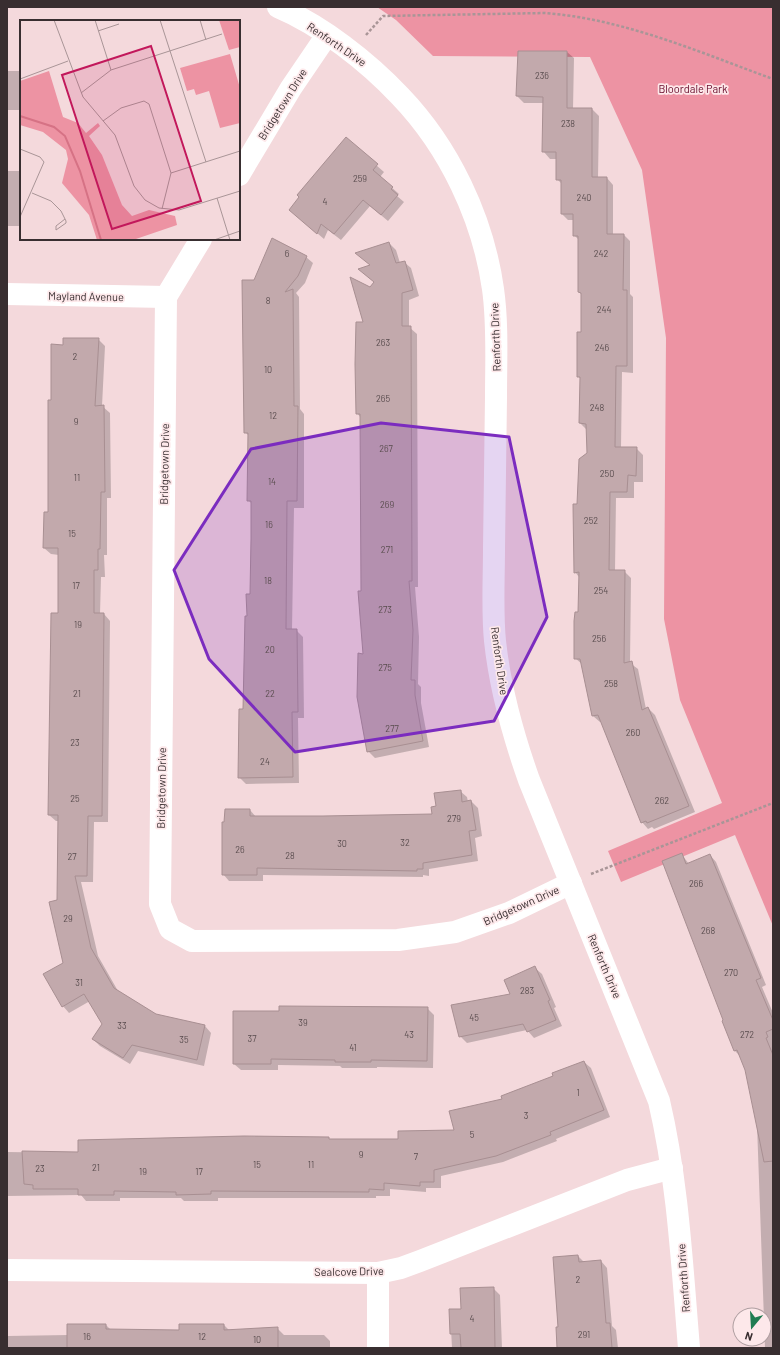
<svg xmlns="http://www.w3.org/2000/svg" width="780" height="1355" font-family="Barlow,sans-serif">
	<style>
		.green { fill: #ed93a3 }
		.shadow { fill: #0003 }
		.building { fill: #c2a9ac; stroke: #a88f92 }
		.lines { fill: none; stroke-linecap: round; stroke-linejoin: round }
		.path { stroke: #a99597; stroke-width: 2.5; stroke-dasharray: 3 2; stroke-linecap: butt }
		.street { stroke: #fff; stroke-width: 22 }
		.secondary { stroke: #fff; stroke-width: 22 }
		.marked { fill: #7b2cbf; fill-opacity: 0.2; stroke: #7b2cbf; stroke-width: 3; stroke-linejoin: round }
		.labels { text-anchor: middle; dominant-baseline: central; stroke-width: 3.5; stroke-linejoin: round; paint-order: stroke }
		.number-label { font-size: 9px; fill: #5a4d4f }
		.street-label { font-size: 11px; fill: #382e30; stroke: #fde8ea }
		.park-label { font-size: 11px; fill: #660828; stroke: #fde8ea }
		.inset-river { fill: none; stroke: #d67285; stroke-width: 2 }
		.inset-road { fill: none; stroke: #a99597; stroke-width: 1 }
		.view { fill: #c2185b; fill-opacity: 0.15; stroke: #c2185b; stroke-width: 2 }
		.inset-edge { fill: none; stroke: #382e30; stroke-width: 2 }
	</style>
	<rect width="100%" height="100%" fill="#f4d9dc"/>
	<path class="green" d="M377,7H773V926L735,835L621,882L608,851L722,803L680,700L664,619L666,338L642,170L590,57L433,56L396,20Z"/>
	<g class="shadow">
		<path d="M519,52H567L574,58L573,109H592L599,116L598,178H607L613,185V235H624L630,241V294L633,297V373L622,372L621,448H636L643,455V482H634V498H616L615,571H624L631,578L630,663L638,669L646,709L648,708L655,715L695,812L654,829L652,827L648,829L642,822L602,722H600L593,716L583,665L575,658L579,613V577L575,572L578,505L588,453L587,430L580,423L581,379L578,376L582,333V295L579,292V240L574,235V220H568L562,214V184L557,179V159H550L544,152V103H524L517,96Z"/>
		<rect x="7" y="71" width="14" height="39"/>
		<path d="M346,139L384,172L380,177L399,194L397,196L404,202L388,221L370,206L341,240L328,230L324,239L290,210Z"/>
		<rect x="7" y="171" width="14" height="55"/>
		<path d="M389,243L396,250L400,263L404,262L411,268L419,296L409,300V327L417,334L418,587H415L419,637L418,684L421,687V703L429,747L375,758L368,751L362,592L361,418L357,413L365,323L370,289L375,283L366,275Z"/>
		<path d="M306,257L313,263L305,283L296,293L299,297L300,409L304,414V508H294L292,630H296L303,637L304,718H298L299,783L246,784L239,777L248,617L251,595L252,504L248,500L249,436L245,432L255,281Z"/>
		<path d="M98,339L105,346L102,406L110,413L111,498H107V555H104L105,577H101L100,614H104L110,621L108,822H94L93,882H81L98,956L118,991L155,1015L205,1026L211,1033L204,1066L138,1051L130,1064L100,1046L93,1039L103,1024L90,1001L69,1013L63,1006L64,963L58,901V821H56L49,815L59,614V555L51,554L44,548L49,513L52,401L64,346Z"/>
		<path d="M460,791L467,797L468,802L471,801L478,808L482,836L475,838L478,861L429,869V876L423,875V877L263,875V881H229L223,874L250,810L256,817H323L433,815L437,807Z"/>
		<path d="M682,855L689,864L710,855L716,862L766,985L762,987L773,1013V1348H765L757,1125L746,1070L740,1056L735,1051L725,1021Z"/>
		<path d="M535,968L542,974L556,1007L554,1008L562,1026L534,1038L527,1030L467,1043L460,1036L511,994Z"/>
		<path d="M427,1008L434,1015L433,1068L377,1067V1068H342L340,1066L278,1065V1070H241L234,1064Z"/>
		<path d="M584,1062L591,1068L610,1117L556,1139L557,1141L503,1162L441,1176V1188H426V1192L390,1189V1196H376V1198H218V1201H184L181,1198H120V1201H86L81,1195L7,1196V1152L79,1153L328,1138L331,1140H399L455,1131L503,1099Z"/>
		<path d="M578,1256L585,1263L601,1261L607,1268L612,1326L616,1330L618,1348H559L554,1258Z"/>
		<path d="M493,1288L500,1295L502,1348H452L450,1310H462Z"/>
		<path d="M106,1325L111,1330L180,1331L224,1325L229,1330L277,1328L284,1335H324L330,1341V1348H7V1336L68,1335Z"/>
	</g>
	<g class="building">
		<path d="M518,51H567V108H592V177H607V234H624L623,290H627V366H616L615,447H637L636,476L628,475L627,492H610L609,570H625L624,663L632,661L642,710L648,707L689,806L647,823L646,821L641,823L598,715L592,716L580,659H574V621L575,612H578L579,572L574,573L573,504H577L579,459L587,453L586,424L579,423L580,377H577V332H581V293L578,292V236H573V214H561V180H556V152H542L543,97L516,96Z"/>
		<path d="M346,137L378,164L373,170L393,187L391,189L398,195L381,215L363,200L334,234L321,224L317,234L289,210L299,197L297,195Z"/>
		<path d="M272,238L307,256L298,276L285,292L293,289L294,406H298L297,501H287L286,629H297L298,712H292L293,777L238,778L239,709H243L245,616H247L246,594H250L251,539V501H247L248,433H244L242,280H254Z"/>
		<path d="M389,242L396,263L405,261L413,290L402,293V326H411L412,581H409L413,630L411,680H415V695L423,741L367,752L357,697L358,653L363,654L358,591H361L360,414H356L355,364L356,322H363L350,277L370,287L374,282L358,269L370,265L355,253Z"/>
		<path d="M63,338H99L95,406L104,405L105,492H101L100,549H98V570H94V613H104L102,816H88L87,876H75L91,948L114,988L156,1014L205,1025L197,1060L132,1045L123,1058L92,1039L102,1024L84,994L62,1007L43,974L63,963L49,902L57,900L58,815H48L51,613H58V548H43L44,512H48V400H51V344L63,345Z"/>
		<path d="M461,790L462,802L471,800L476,830L469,831L472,855L423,863V869H417V871L257,868V875H222V822H224L225,809H250V816H323L432,814L431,807L436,806L434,793Z"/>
		<path d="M682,853L686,864L710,854L761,978L756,980L773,1020V1029L766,1032L768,1037L766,1038L773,1055V1161L764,1162L745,1070L737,1050L734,1051L722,1021L723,1020L662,861Z"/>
		<path d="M535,966L550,1000L548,1001L556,1020L527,1032L523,1024L459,1037L451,1005L510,994L504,980Z"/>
		<path d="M279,1006L428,1007L427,1061L371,1060V1062H335V1060L271,1059V1064H233V1011H279Z"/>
		<path d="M584,1061L604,1110L550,1132L551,1135L496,1156L434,1170V1182H420V1186L384,1183V1190L369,1189V1192L211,1191V1194L176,1195V1192L114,1191V1195H78V1189H33V1185L24,1184L22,1151L78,1152V1140L244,1136L329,1137V1139H398V1131L454,1130L449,1111L502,1099L501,1096L553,1076L552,1073Z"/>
		<path d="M578,1255L579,1262L601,1260L606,1323H610L612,1348H557L556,1327H558L553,1257Z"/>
		<path d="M494,1287L495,1348H461L460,1334H450L449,1309H461L460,1288Z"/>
		<path d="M67,1324H106V1329L179,1330V1324H224V1330L278,1327V1348H67Z"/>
	</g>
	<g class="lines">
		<g class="path">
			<path d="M366,35L383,16L545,13C624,19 699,52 773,79"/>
			<path d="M591,874L773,803"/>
		</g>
		<g class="street">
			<path d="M239,175L291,88L327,35"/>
			<path d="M201,239L166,297L160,904L170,929L192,941L398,940L455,932L509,913L571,883"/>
			<path d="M7,294L166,297"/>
			<path d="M7,1270L378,1273L401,1268L420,1261L627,1180L672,1168"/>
			<path d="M378,1348V1273"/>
		</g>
		<path class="secondary" d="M278,7C321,25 368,62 400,96C449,147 483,218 493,289C498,324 496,361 496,397C495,448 495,499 494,549C494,579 492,611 495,641C500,688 513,735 529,780L659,1101C678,1182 682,1265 689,1348"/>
	</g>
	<path class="marked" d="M381,423L509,437L547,617L494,721L295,752L209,659L174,570L251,449Z"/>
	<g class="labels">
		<g class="number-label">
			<text x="542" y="75">236</text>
			<text x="568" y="123">238</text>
			<text x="360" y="178">259</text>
			<text x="584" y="197">240</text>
			<text x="325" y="201">4</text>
			<text x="287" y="253">6</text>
			<text x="601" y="253">242</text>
			<text x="268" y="300">8</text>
			<text x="604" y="309">244</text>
			<text x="383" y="342">263</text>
			<text x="602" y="347">246</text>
			<text x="75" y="356">2</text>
			<text x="268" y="369">10</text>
			<text x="383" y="398">265</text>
			<text x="597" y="407">248</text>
			<text x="273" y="415">12</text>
			<text x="76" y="421">9</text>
			<text x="386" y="448">267</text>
			<text x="607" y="473">250</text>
			<text x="77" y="477">11</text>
			<text x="272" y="481">14</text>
			<text x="387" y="504">269</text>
			<text x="591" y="520">252</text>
			<text x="269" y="524">16</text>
			<text x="72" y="533">15</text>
			<text x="387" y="549">271</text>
			<text x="268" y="580">18</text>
			<text x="76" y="585">17</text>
			<text x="601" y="590">254</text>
			<text x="385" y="609">273</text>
			<text x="78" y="624">19</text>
			<text x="599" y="638">256</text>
			<text x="270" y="649">20</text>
			<text x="385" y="667">275</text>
			<text x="611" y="683">258</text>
			<text x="77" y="693">21</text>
			<text x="270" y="693">22</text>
			<text x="392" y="728">277</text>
			<text x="633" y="732">260</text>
			<text x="75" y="742">23</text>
			<text x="265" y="761">24</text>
			<text x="75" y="798">25</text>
			<text x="662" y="800">262</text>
			<text x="454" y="818">279</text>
			<text x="405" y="842">32</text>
			<text x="342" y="843">30</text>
			<text x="240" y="849">26</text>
			<text x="290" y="855">28</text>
			<text x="72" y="856">27</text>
			<text x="696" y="883">266</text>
			<text x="68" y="918">29</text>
			<text x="708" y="930">268</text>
			<text x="731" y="972">270</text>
			<text x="79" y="982">31</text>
			<text x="527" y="990">283</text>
			<text x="474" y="1017">45</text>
			<text x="303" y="1022">39</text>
			<text x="122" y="1025">33</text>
			<text x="409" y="1034">43</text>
			<text x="747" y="1034">272</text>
			<text x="252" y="1038">37</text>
			<text x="184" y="1039">35</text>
			<text x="353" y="1047">41</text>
			<text x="578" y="1092">1</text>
			<text x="526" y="1115">3</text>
			<text x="472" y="1134">5</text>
			<text x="361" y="1154">9</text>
			<text x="416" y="1156">7</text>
			<text x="257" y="1164">15</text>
			<text x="311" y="1164">11</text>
			<text x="96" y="1167">21</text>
			<text x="40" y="1168">23</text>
			<text x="143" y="1171">19</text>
			<text x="199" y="1171">17</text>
			<text x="578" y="1279">2</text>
			<text x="472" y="1318">4</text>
			<text x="584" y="1334">291</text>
			<text x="87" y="1336">16</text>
			<text x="202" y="1336">12</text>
			<text x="257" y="1339">10</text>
		</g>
		<g class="street-label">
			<text transform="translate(337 44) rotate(34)">Renforth Drive</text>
			<text transform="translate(282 104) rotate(-58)">Bridgetown Drive</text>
			<text transform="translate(86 296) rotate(1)">Mayland Avenue</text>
			<text transform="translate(495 337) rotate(-92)">Renforth Drive</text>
			<text transform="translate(164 464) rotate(-89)">Bridgetown Drive</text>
			<text transform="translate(500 661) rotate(82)">Renforth Drive</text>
			<text transform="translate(161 788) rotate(-89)">Bridgetown Drive</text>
			<text transform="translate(521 905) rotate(-24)">Bridgetown Drive</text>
			<text transform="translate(605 966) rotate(67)">Renforth Drive</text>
			<text transform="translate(349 1271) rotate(-1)">Sealcove Drive</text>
			<text transform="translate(683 1278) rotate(-94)">Renforth Drive</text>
		</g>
		<g class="park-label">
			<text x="693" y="88">Bloordale Park</text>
		</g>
	</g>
	<g transform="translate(20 20)">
		<rect width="220" height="220" fill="#f4d9dc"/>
		<path d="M199,0H220V27L209,30ZM210,34L220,68V103L200,108L189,71L176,75L174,69L167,71L160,48ZM29,51L43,97L58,103L66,113L78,103L80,106L69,116L82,135L102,185L112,196L129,190L155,196L157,205L113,220H77L69,195L42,163L48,139L46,130L23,112L0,105V61Z" fill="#ed93a3"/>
		<path class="inset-river" d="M0,96L34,107L45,116L60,151L81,220"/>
		<path class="inset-road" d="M34,0L63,77L95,115L114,166L125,180L139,188L159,190L220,171M75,0L91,50M140,0L186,142M180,0L186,20M78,11L99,4M0,59L48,41M61,73L91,50L202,14M83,101L101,88L124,81L129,84L151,153L142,189M0,129L20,137L24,142L0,197M151,153L220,131M12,173L31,181L41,191L46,201V203L36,210V206L45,199M197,178L210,220M194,220L220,211"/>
		<path class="view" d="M131,26L181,181L92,209L42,55Z"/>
		<rect width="220" height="220" class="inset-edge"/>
	</g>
	<rect width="780" height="1355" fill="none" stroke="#382e30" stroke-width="16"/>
	<g transform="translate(752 1327) rotate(198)"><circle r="19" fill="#fde8ea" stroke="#ae9ea0"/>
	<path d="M0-3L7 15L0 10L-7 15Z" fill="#207c52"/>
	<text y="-6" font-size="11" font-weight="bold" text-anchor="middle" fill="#382e30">N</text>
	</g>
</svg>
